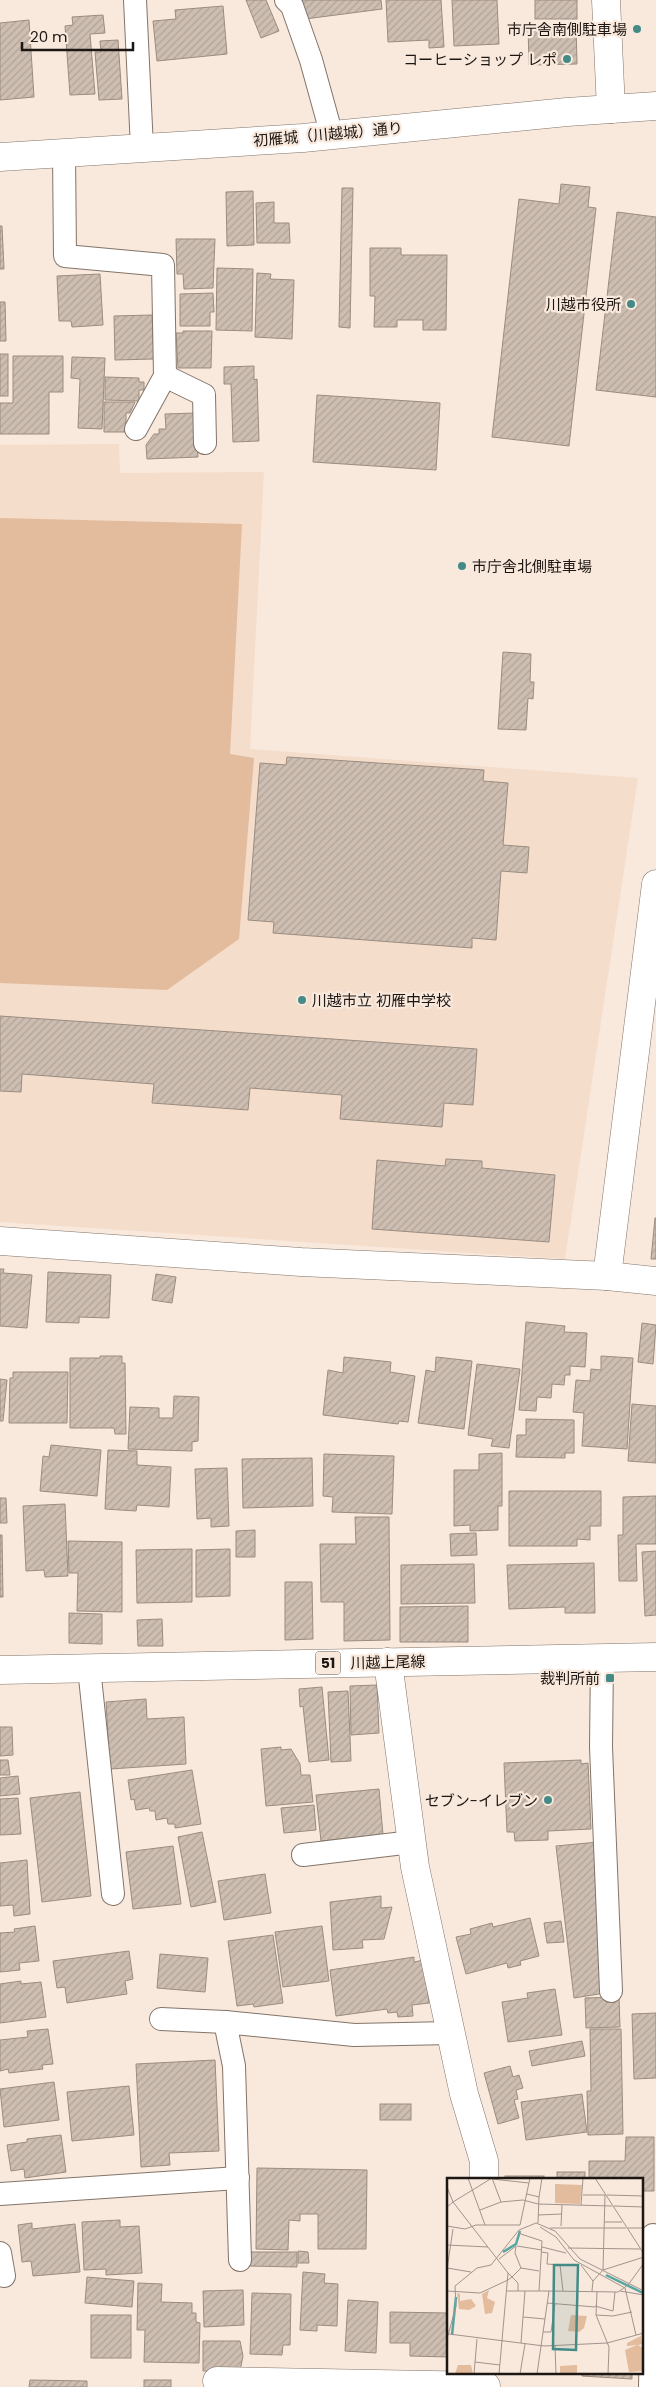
<svg xmlns="http://www.w3.org/2000/svg" width="656" height="2387" font-family="Poppins,'Noto Sans JP',sans-serif">
	<style>
		.built { fill: #f4ddcb }
		.pitch { fill: #e3bb9d }
		.building { fill: url(#building-hatch); stroke: #9b8c80 }
		.lines { fill: none; stroke-linecap: round; stroke-linejoin: round }
		.lane-casing { stroke: #837469; stroke-width: 24 }
		.street-casing { stroke: #837469; stroke-width: 29 }
		.secondary-casing { stroke: #837469; stroke-width: 29 }
		.primary-casing { stroke: #837469; stroke-width: 29 }
		.lane { stroke: #fff; stroke-width: 22 }
		.street { stroke: #fff; stroke-width: 28 }
		.secondary { stroke: #fff; stroke-width: 28 }
		.primary { stroke: #fff; stroke-width: 28 }
		.poi-dot { fill: #448b88; stroke: #f9e8dc; stroke-width: 2 }
		.labels { text-anchor: middle; dominant-baseline: central; stroke-width: 4.5; stroke-linejoin: round; paint-order: stroke }
		.shield { fill: #f9e8dc; stroke: #5f564f; stroke-width: 1 }
		.shield-label { font-size: 14px; font-weight: bold; fill: #1d1713 }
		.poi-label { font-size: 15px; fill: #1d1713; stroke: #f9e8dc; text-anchor: end }
		.street-label { font-size: 15px; fill: #1d1713; stroke: #f9e8dc }
		.inset-river { fill: none; stroke: #55a5a2; stroke-width: 2.5 }
		.inset-road { fill: none; stroke: #a1948c; stroke-width: 1 }
		.view { fill: #448b88; fill-opacity: 0.15; stroke: #448b88; stroke-width: 2.5 }
		.inset-edge { fill: none; stroke: #1d1713; stroke-width: 2.5 }
	</style>
	<defs>
		<pattern id="building-hatch" width="6" height="6" patternUnits="userSpaceOnUse" patternTransform="scale(1.25)"><rect width="6" height="6" fill="#cebeb2"/><path d="M-1 1l2-2M0 6l6-6M5 7l2-2" fill="none" stroke="#b0a398"/></pattern>
	</defs>
	<rect width="100%" height="100%" fill="#f9e8dc"/>
	<path class="built" d="M119,444L120,473L264,472L250,749L638,778L565,1259L0,1222V445Z"/>
	<path class="pitch" d="M0,518L242,524L230,754L254,758L239,939L167,990L0,983Z"/>
	<g class="building">
		<path d="M246,0H266L279,31L261,38Z"/>
		<path d="M302,0H381L382,9L305,19Z"/>
		<path d="M386,0H441L444,47L429,48V40L388,42Z"/>
		<path d="M452,0H497L499,44L454,46Z"/>
		<rect x="535" y="0" width="42" height="19"/>
		<path d="M223,6L227,54L157,61L153,21L176,19L175,10Z"/>
		<path d="M103,15L105,33L90,34L95,94L70,95L65,26L73,25L72,17Z"/>
		<path d="M29,20L34,97L0,100V23Z"/>
		<path d="M576,24L577,64L529,65L528,25Z"/>
		<path d="M118,40L122,99L99,100L95,52H101L100,41Z"/>
		<path d="M561,184L590,187L588,207L596,208L569,446L492,437L519,199L559,204Z"/>
		<path d="M342,188H353L350,328L339,327Z"/>
		<path d="M253,191L254,245L227,246L226,192Z"/>
		<path d="M274,202V223H289L290,243H257L256,203Z"/>
		<path d="M617,212L656,217V397L596,390Z"/>
		<path d="M0,226H2L4,269H0Z"/>
		<path d="M176,239H215L213,288L184,289L183,274H177Z"/>
		<path d="M370,248H401V255H447L446,330H423V320H397V327H374L375,296H370Z"/>
		<path d="M217,268L253,269L252,331L216,330Z"/>
		<path d="M257,273L271,274L270,279L294,280L292,339L255,337Z"/>
		<path d="M100,274L103,325L72,327L71,321H59L57,276Z"/>
		<path d="M213,293L214,312H210V326H180V294Z"/>
		<path d="M0,302H5L6,341H0Z"/>
		<path d="M152,315L154,359L115,360L114,316Z"/>
		<path d="M183,331H212L211,368H178L176,333H183Z"/>
		<rect x="0" y="354" width="8" height="42"/>
		<path d="M13,356H63V392H49V434H0V403H13Z"/>
		<path d="M72,357L105,358L102,429L78,428L80,379L71,378Z"/>
		<path d="M254,366V380L257,379L259,441L233,442L231,384H224V367Z"/>
		<path d="M105,377L139,378V382H144V390H139V401L105,400Z"/>
		<path d="M317,395L440,403L436,470L313,462Z"/>
		<path d="M104,402H135L130,413H126V432H104Z"/>
		<path d="M196,413L198,457L147,459L146,445L154,434H159V429H166L165,414Z"/>
		<path d="M503,652L531,654L530,682H534L533,699L528,698L526,730L498,729Z"/>
		<path d="M287,757L484,770L483,781L508,783L503,845L529,847L527,873L501,871L496,940L472,938V948L273,933L274,922L248,920L260,763L286,765Z"/>
		<path d="M0,1016L477,1049L473,1105L444,1103L442,1127L340,1119L342,1095L250,1088L248,1110L152,1103L154,1084L22,1074L21,1092L0,1091Z"/>
		<path d="M446,1159L482,1161V1168L555,1175L549,1242L372,1229L377,1160L445,1166Z"/>
		<path d="M655,1218H656V1259H651Z"/>
		<path d="M0,1269H4L3,1273L32,1275L27,1328L0,1326Z"/>
		<path d="M48,1272L111,1275L109,1318L79,1317V1323L46,1322Z"/>
		<path d="M156,1274L176,1277L172,1303L152,1300Z"/>
		<path d="M526,1322L565,1326L564,1332L587,1333L585,1367L570,1366V1375H565L564,1385L552,1384L551,1398L537,1397L536,1411L519,1410Z"/>
		<path d="M642,1323L656,1325L653,1364L638,1362Z"/>
		<path d="M100,1356H122V1363H125L126,1434H115L114,1428H70V1358H100Z"/>
		<path d="M601,1356L633,1358L627,1449L582,1446L584,1413L573,1412L576,1380L590,1381L591,1369L601,1370Z"/>
		<path d="M344,1357L391,1362L390,1372L415,1376L408,1422L399,1421L398,1424L323,1415L328,1370L343,1373Z"/>
		<path d="M436,1357L472,1361L464,1429L418,1423L426,1370L435,1372Z"/>
		<path d="M477,1364L520,1369L509,1448L491,1446L493,1439L468,1435Z"/>
		<path d="M13,1372H68L67,1423H9L10,1378H13Z"/>
		<path d="M0,1379L7,1380L3,1421H0Z"/>
		<path d="M174,1396L199,1397L198,1441L192,1442V1451L128,1449L130,1407L159,1408V1418H173Z"/>
		<path d="M632,1404L656,1406V1463L628,1461Z"/>
		<path d="M526,1419L574,1420V1453H565V1458L516,1457L517,1435H526Z"/>
		<path d="M51,1445L101,1450L97,1496L40,1491L43,1456L49,1457Z"/>
		<path d="M108,1450L137,1451V1465L171,1467L169,1507L137,1505L136,1511L105,1509Z"/>
		<path d="M502,1453V1506H498V1530L470,1531V1525L454,1526V1470H479V1454Z"/>
		<path d="M324,1454L394,1456L392,1514L332,1512L333,1497L323,1496Z"/>
		<path d="M312,1458L313,1506L243,1508L242,1459Z"/>
		<path d="M227,1468L229,1526L211,1527V1518L197,1519L195,1469Z"/>
		<path d="M509,1491H601V1526H590V1540L577,1539V1546H509Z"/>
		<path d="M656,1496V1544H636L637,1581H619L618,1535H623V1497Z"/>
		<path d="M0,1498H6L7,1523H0Z"/>
		<path d="M65,1504L68,1576L45,1577L44,1570L26,1571L23,1506Z"/>
		<path d="M355,1517H389L390,1640L344,1641V1602H321L320,1544H356Z"/>
		<path d="M255,1530V1557H236V1531Z"/>
		<path d="M476,1533L477,1555L451,1556L450,1534Z"/>
		<path d="M0,1535H2L3,1597H0Z"/>
		<path d="M68,1541L122,1542V1612L77,1611L78,1573H69Z"/>
		<path d="M192,1549V1602L137,1603L136,1550Z"/>
		<path d="M230,1549V1596L196,1597V1550Z"/>
		<path d="M656,1551V1615L645,1616L642,1552Z"/>
		<path d="M594,1563L595,1613H565V1607L509,1609L507,1565Z"/>
		<path d="M474,1564L475,1603L401,1604V1565Z"/>
		<path d="M285,1582H312L313,1639L285,1640Z"/>
		<path d="M468,1606V1642H400V1607Z"/>
		<path d="M69,1613L102,1614V1644L69,1643Z"/>
		<path d="M162,1619L163,1646H138L137,1620Z"/>
		<path d="M377,1685L379,1733L351,1735L350,1686Z"/>
		<path d="M322,1687L329,1760L309,1762L303,1706L300,1707L299,1689Z"/>
		<path d="M348,1691L351,1761L331,1762L328,1692Z"/>
		<path d="M146,1699L147,1719L184,1717L186,1764L110,1769L106,1702Z"/>
		<path d="M0,1727H12L13,1755L0,1756Z"/>
		<path d="M281,1747V1750L291,1749L300,1764L301,1775H310L313,1802L266,1806L261,1749Z"/>
		<path d="M0,1760H8L10,1775H0Z"/>
		<path d="M581,1760V1764L588,1763L591,1829L548,1831V1840L515,1841L514,1832H507L504,1763Z"/>
		<path d="M192,1770L201,1824L175,1828V1824H168L167,1818L156,1820L155,1811H150L149,1808L136,1810L134,1799L131,1800L128,1780Z"/>
		<path d="M18,1776L20,1794L0,1796V1778Z"/>
		<path d="M379,1789L383,1835L321,1841L316,1795Z"/>
		<path d="M80,1792L91,1896L42,1902L30,1798Z"/>
		<path d="M18,1798L21,1834L0,1835V1799Z"/>
		<path d="M314,1805L316,1830L284,1833L281,1808Z"/>
		<path d="M202,1832L216,1902L191,1907L178,1837Z"/>
		<path d="M598,1842L605,1993L574,1998L556,1846Z"/>
		<path d="M173,1846L181,1904L133,1909L126,1852Z"/>
		<path d="M27,1860L30,1914L14,1916L13,1905L0,1906V1863Z"/>
		<path d="M265,1874L271,1913L224,1920L218,1881Z"/>
		<path d="M381,1896V1908L392,1907L384,1939L362,1940L363,1948L333,1950L330,1902Z"/>
		<path d="M530,1918L539,1956L520,1961L521,1965L508,1968L507,1963L466,1974L456,1937L471,1934L470,1929L492,1923L493,1927Z"/>
		<path d="M561,1921L564,1942L547,1943L544,1923Z"/>
		<path d="M35,1926L39,1961L19,1963L20,1970L0,1972V1933L15,1932L14,1929Z"/>
		<path d="M322,1926L329,1981L283,1987L275,1932Z"/>
		<path d="M273,1935L283,2003L254,2007L253,2004L237,2006L228,1941Z"/>
		<path d="M129,1951L133,1979L125,1981L127,1994L67,2003L65,1987L57,1988L53,1961Z"/>
		<path d="M160,1954L208,1958L205,1992L157,1988Z"/>
		<path d="M414,1957V1962L424,1960L429,2003L412,2005L413,2016L398,2017L397,2012L388,2013L387,2009L336,2016L330,1970Z"/>
		<path d="M21,1981V1984L41,1982L46,2017L0,2023V1984Z"/>
		<path d="M555,1989L562,2035L508,2042L502,2002L528,1998L527,1993Z"/>
		<path d="M619,1997L620,2027L586,2028L585,1998Z"/>
		<path d="M656,2013V2078L634,2079L632,2014Z"/>
		<path d="M48,2029L53,2064L42,2065L43,2069L9,2073L8,2069L0,2071V2040L28,2037L27,2031Z"/>
		<path d="M590,2029H621L623,2134L588,2135L587,2091H591Z"/>
		<path d="M582,2041L585,2056L532,2066L529,2051Z"/>
		<path d="M215,2060L219,2151L169,2153L170,2165L141,2167L136,2064Z"/>
		<path d="M510,2066L513,2077L519,2075L523,2088L516,2090L518,2099L514,2100L519,2118L498,2124L484,2073Z"/>
		<path d="M54,2082L59,2120L4,2127L0,2089Z"/>
		<path d="M129,2086L134,2135L72,2141L67,2092Z"/>
		<path d="M582,2094L587,2132L526,2140L521,2102Z"/>
		<rect x="380" y="2104" width="31" height="16"/>
		<path d="M61,2135L66,2172L25,2178L24,2169L11,2171L7,2145L27,2142V2139Z"/>
		<path d="M626,2137H654V2191H642V2180H589V2161H625Z"/>
		<path d="M257,2168L367,2170L366,2249H318V2214H300V2221L289,2220L288,2250L256,2249Z"/>
		<rect x="557" y="2172" width="28" height="8"/>
		<rect x="505" y="2176" width="39" height="4"/>
		<path d="M120,2220V2227L139,2226L142,2273L106,2275V2269L84,2270L82,2222Z"/>
		<path d="M32,2223V2229L75,2224L80,2272L33,2276L31,2261L22,2262L18,2225Z"/>
		<path d="M298,2251L308,2252L309,2263H298Z"/>
		<path d="M249,2252H297V2267L249,2266Z"/>
		<path d="M303,2272L325,2274L324,2283L338,2284L337,2326L317,2325V2331L300,2330Z"/>
		<path d="M87,2277L134,2281L132,2307L85,2303Z"/>
		<path d="M138,2283L162,2284L161,2302L192,2303V2313H196V2322L200,2323L199,2363L144,2362L145,2330H137Z"/>
		<path d="M243,2290L244,2325L204,2327L203,2291Z"/>
		<path d="M252,2293L291,2294L290,2345H283L282,2355L250,2354Z"/>
		<path d="M348,2300L378,2302L376,2353L345,2351Z"/>
		<path d="M390,2312L448,2313V2357L410,2356V2343H390Z"/>
		<rect x="91" y="2315" width="40" height="43"/>
		<path d="M203,2341H240L243,2356L240,2371H203Z"/>
		<path d="M582,2373H632V2379L582,2376Z"/>
		<path d="M30,2380L87,2381V2387H29Z"/>
		<rect x="144" y="2380" width="27" height="7"/>
	</g>
	<g class="lines">
		<g class="lane-casing">
			<g id="lane">
				<path d="M135,0L142,148"/>
				<path d="M286,0L292,6L311,60L332,136"/>
				<path d="M64,153L65,256L163,265L165,376L136,429"/>
				<path d="M165,376L204,395L205,443"/>
				<path d="M602,1658L601,1747L611,1991"/>
				<path d="M89,1668L113,1894"/>
				<path d="M303,1855L412,1842"/>
				<path d="M161,2019L225,2022"/>
				<path d="M0,2194L238,2178"/>
				<path d="M0,2253L4,2276"/>
				<path d="M240,2260L234,2066L225,2022L354,2035L451,2033"/>
				<path d="M650,2387L653,2235"/>
			</g>
		</g>
		<g class="street-casing">
			<g id="street">
				<path d="M606,0L611,109"/>
				<path d="M0,1241L301,1262L607,1276L656,1281"/>
				<path d="M388,1662L415,1867L464,2094L484,2161V2180"/>
				<path d="M217,2381L486,2386"/>
			</g>
		</g>
		<g class="secondary-casing">
			<g id="secondary">
				<path d="M0,157L303,138L567,112L656,106"/>
				<path d="M607,1276L656,884"/>
			</g>
		</g>
		<g class="primary-casing">
			<path id="primary" d="M0,1670L656,1657"/>
		</g>
		<use href="#lane" class="lane"/>
		<use href="#street" class="street"/>
		<use href="#secondary" class="secondary"/>
		<use href="#primary" class="primary"/>
	</g>
	<g class="poi-dot">
		<circle cx="637" cy="29" r="5"/>
		<circle cx="567" cy="59" r="5"/>
		<circle cx="631" cy="304" r="5"/>
		<circle cx="462" cy="566" r="5"/>
		<circle cx="302" cy="1000" r="5"/>
		<rect x="605" y="1673" width="10" height="10" rx="2.5"/>
		<circle cx="548" cy="1800" r="5"/>
	</g>
	<g class="labels">
		<rect class="shield" x="315.5" y="1651.5" width="25" height="23" rx="4"/>
		<g class="shield-label">
			<text x="328" y="1663">51</text>
		</g>
		<g class="poi-label">
			<text x="627" y="29">市庁舎南側駐車場</text>
			<text x="557" y="59">コーヒーショップ レポ</text>
			<text x="621" y="304">川越市役所</text>
			<text x="472" y="566" text-anchor="start">市庁舎北側駐車場</text>
			<text x="312" y="1000" text-anchor="start">川越市立 初雁中学校</text>
			<text x="600" y="1678">裁判所前</text>
			<text x="538" y="1800">セブン-イレブン</text>
		</g>
		<g class="street-label">
			<text transform="translate(328 134) rotate(-5)">初雁城（川越城）通り</text>
			<text transform="translate(388 1662) rotate(-1)">川越上尾線</text>
		</g>
	</g>
	<g transform="translate(447 2178)">
		<rect width="196" height="196" fill="#f9e8dc"/>
		<path d="M10,115L13,116V123L24,121L29,128L22,132L12,131Z" fill="#e3bb9d"/>
		<path d="M42,112L40,120L48,124L45,135L38,136L35,116ZM11,187H24L26,196H8Z" fill="#e3bb9d"/>
		<path d="M108,6L135,7L133,26L108,25ZM124,137L140,138L137,150L132,154L121,153ZM194,158L195,166L191,167L196,170V193L182,194L178,172L190,167L180,168V165ZM130,187V195L113,196V188Z" fill="#e3bb9d"/>
		<path class="inset-river" d="M56,74L69,66L73,53M159,97L196,115M5,157L9,119"/>
		<path class="inset-road" d="M21,0L38,47M45,0L54,24L76,22L91,26L165,28M45,0L6,24L61,95L52,196M148,0L197,76M45,1L82,5M0,9L6,24L0,29M80,16L92,19L91,45M136,17H158L156,92M160,17L197,18M92,19L95,0M134,27L136,0M167,28L197,29M33,32L54,24M91,37L115,36M157,44H175M73,47L83,0M0,48L18,51L29,47H73M114,48L115,27M93,49L109,59L127,82L178,110M103,50H179M181,50H197M71,55L95,63L92,113M0,67L41,69M69,68L68,75L74,90L65,99L71,105V113M70,68L95,72M95,69L119,75M121,70L193,71M94,74L101,75L100,86L113,87L116,113M52,81L69,68M134,87L146,103M0,90L24,94M74,90L92,93M0,91L6,51M178,110L189,157M0,113L33,115L61,102L65,99L61,95M60,113H102M145,113L146,103L156,92L197,79M173,113L197,117M150,114L149,137L162,169L161,196M100,125L148,129M148,128L166,133L168,114M149,137L166,138L185,134M76,139L98,141M96,154H104L108,126M2,156L97,168L160,165L197,155M0,161L9,128L8,108L30,90L44,87L72,52L89,45L108,53L133,81L197,113M74,165L78,113M108,168L109,196M28,184L53,187M27,196L30,161M73,196L78,166M90,196L102,113L171,114L181,107L197,85"/>
		<path class="view" d="M107,87H131L129,172L106,171Z"/>
		<rect width="196" height="196" class="inset-edge"/>
	</g>
	<path d="M22 42v8h111v-8" fill="none" stroke="#1d1713" stroke-width="2.5"/>
	<text x="30" y="42" font-size="15" fill="#1d1713" stroke="#f9e8dc" stroke-width="4" paint-order="stroke">20 m</text>
</svg>
